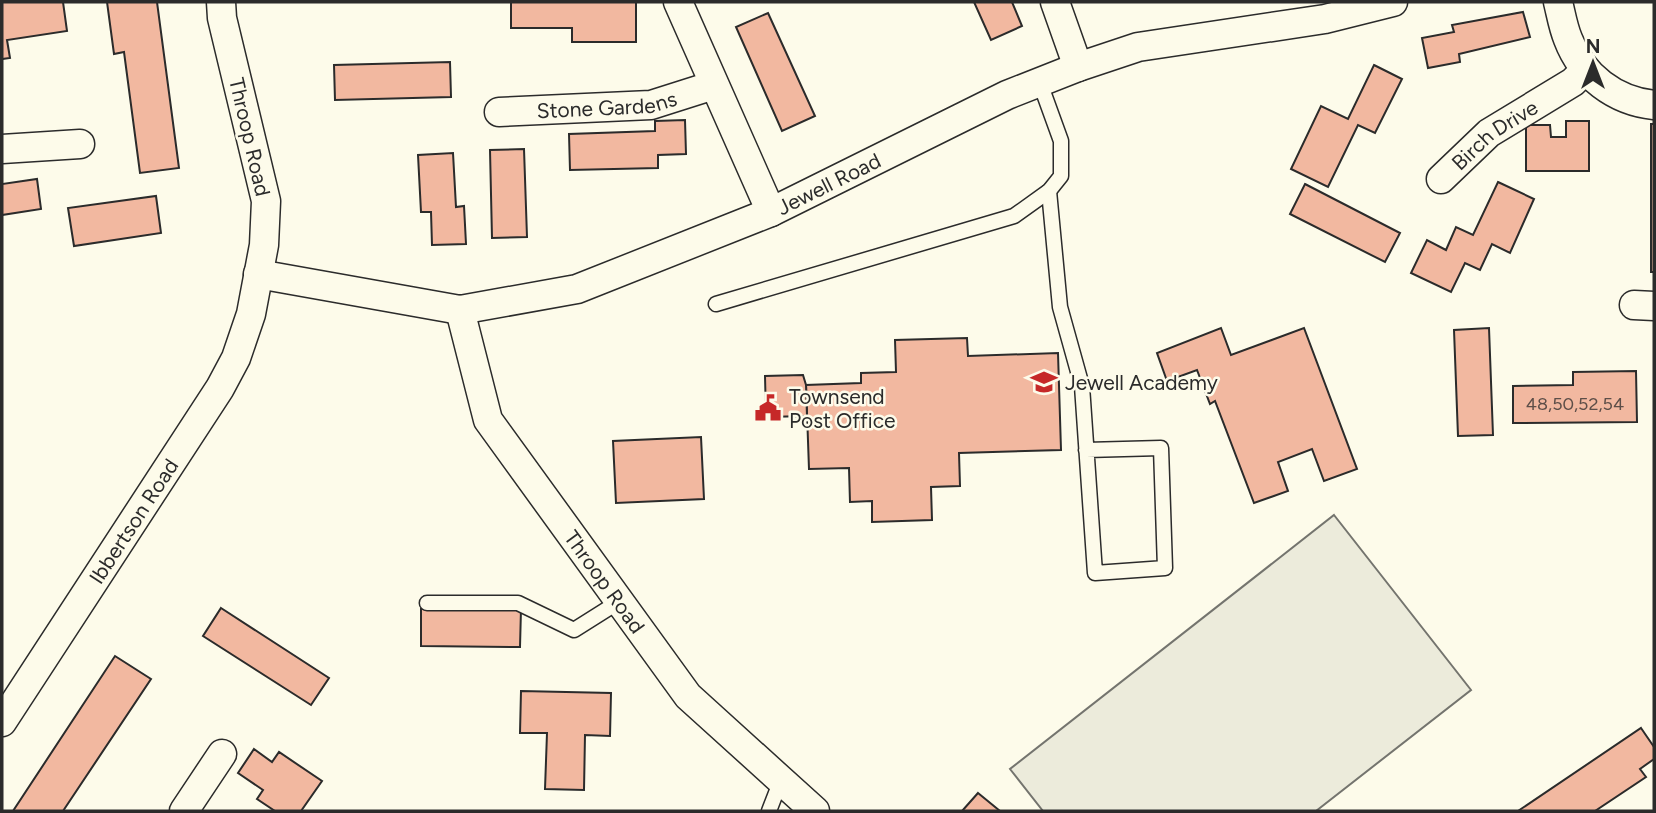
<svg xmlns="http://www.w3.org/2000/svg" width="1656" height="813" font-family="Figtree,sans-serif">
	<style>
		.green { fill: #ecebdb; stroke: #74746e; stroke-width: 2 }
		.building { fill: #f2b8a0; stroke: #2b2b2b; stroke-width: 2 }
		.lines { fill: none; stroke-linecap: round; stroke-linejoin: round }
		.service-casing { stroke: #2b2b2b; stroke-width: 17 }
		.minor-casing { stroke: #2b2b2b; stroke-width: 31 }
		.service { stroke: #fdfbea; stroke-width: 14 }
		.minor { stroke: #fdfbea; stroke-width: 28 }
		.labels { text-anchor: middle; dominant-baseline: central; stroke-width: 5; stroke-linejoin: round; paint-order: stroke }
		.number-label { font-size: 18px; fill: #5d4e48 }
		.street-label { font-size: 21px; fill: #2b2b2b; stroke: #fdfbea }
		.poi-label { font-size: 21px; fill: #2b2b2b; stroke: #fdfbea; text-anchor: start }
	</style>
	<rect width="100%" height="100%" fill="#fdfbea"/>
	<path class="green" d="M1334,515L1471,690L1316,811H1043L1010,769Z"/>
	<g class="building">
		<path d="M2,2H63L67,31L7,40L10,58L2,59Z"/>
		<path d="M107,2H157L179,168L140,173L124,52L114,54Z"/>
		<path d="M511,2H636V42H572V28H511Z"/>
		<path d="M974,2H1012L1022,26L991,40Z"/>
		<path d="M1523,12L1530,37L1459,54L1460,62L1428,68L1422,38L1454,32L1452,25Z"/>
		<path d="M768,13L815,116L782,131L736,27Z"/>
		<path d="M450,62L451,97L335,100L334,65Z"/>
		<path d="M1374,65L1402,79L1375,133L1358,125L1328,187L1291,169L1321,106L1348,119Z"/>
		<path d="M685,120L686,154L658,155V168L570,170L569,134L655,131V121Z"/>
		<path d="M1566,121H1589V171H1526V125H1550L1551,137H1566Z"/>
		<rect x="1651" y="124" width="3" height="148"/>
		<path d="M524,149L527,237L492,238L490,150Z"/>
		<path d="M453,153L456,207L464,206L466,244L432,245L431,212H421L418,155Z"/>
		<path d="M37,179L41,209L2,215V184Z"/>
		<path d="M1498,182L1534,199L1510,253L1492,244L1480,270L1465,263L1451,292L1411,273L1427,240L1446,250L1456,227L1473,235Z"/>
		<path d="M1305,184L1400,233L1385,262L1290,214Z"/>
		<path d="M156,196L161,233L74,246L68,208Z"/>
		<path d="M1221,328L1231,355L1304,328L1357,469L1324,481L1312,449L1278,462L1288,491L1254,503L1215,401L1210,404L1197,370L1167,381L1157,353Z"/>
		<path d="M1489,328L1493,435L1458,436L1454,330Z"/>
		<path d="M967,338L968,356L1058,353L1061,450L959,453L960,486L931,487L932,520L872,522V501L850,502L849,468L809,469L806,385L861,383V373L896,372L895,340Z"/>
		<path d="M1636,371L1637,422L1513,423V386L1573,385V372Z"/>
		<path d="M803,375L806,385L807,416L766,417L765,376Z"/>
		<path d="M701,437L704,499L616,503L613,441Z"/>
		<path d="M221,608L329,678L311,705L203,636Z"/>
		<path d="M421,609H521L520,647L421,646Z"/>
		<path d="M115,656L151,679L63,811H13Z"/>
		<path d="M521,691L611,693L610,736L585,735L584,790L545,789L547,733H520Z"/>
		<path d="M1641,728L1654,747V759L1640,769L1646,777L1595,811H1518Z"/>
		<path d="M254,749L272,762L279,752L322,781L301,811H275L257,799L263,790L238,773Z"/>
		<path d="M978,793L1000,811H962Z"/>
	</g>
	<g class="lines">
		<g class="service-casing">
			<g id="service">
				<path d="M1049,191L1060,307L1082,386L1095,573L1165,568L1161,448L1086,450"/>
				<path d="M716,304L1014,216L1049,191L1061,176V141L1040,83"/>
				<path d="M427,603H518L574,630L620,601"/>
				<path d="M769,811L781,780"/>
			</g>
		</g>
		<g class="minor-casing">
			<g id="minor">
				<path d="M678,2L771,212"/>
				<path d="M1055,2L1078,67"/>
				<path d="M1558,2C1561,14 1563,27 1568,39C1582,76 1615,101 1654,105"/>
				<path id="s1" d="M499,112L651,105L714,85"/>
				<path d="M2,149L80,144"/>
				<path id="s2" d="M1441,179L1489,133L1573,82L1585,70"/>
				<path id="s3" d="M258,274L460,310L577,289L771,212L1007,95L1078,67L1138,47L1325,19L1393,2"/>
				<path d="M1634,305L1654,306"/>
				<path id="s4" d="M460,310L488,420L688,696L815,811"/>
				<path id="s5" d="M2,722L220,388L236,358L251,314L264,245L266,201L222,18L221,2"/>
				<path d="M184,811L222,754"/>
			</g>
		</g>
		<use href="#service" class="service"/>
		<use href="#minor" class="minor"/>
	</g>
	<defs>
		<g id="school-bare" transform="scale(2.1)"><path d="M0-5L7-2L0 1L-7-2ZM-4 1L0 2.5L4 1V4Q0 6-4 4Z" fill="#c62828" stroke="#fdfbea" stroke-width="2.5" paint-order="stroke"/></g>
		<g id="civic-bare" transform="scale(2.1)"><path d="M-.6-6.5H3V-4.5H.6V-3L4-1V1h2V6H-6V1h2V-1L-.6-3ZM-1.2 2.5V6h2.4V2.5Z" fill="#c62828" stroke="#fdfbea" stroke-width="2.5" paint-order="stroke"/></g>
	</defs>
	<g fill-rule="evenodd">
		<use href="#school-bare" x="1044" y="382"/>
		<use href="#civic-bare" x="768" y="408"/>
	</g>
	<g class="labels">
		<g class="number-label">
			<text x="1575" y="404">48,50,52,54</text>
		</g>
		<g class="street-label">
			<text stroke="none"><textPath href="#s1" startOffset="108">Stone Gardens</textPath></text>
			<text stroke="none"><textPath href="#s2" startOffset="70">Birch Drive</textPath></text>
			<text transform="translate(250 137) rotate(77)">Throop Road</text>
			<text stroke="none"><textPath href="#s3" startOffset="597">Jewell Road</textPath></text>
			<text stroke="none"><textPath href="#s5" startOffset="240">Ibbertson Road</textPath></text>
			<text stroke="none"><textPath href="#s4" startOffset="313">Throop Road</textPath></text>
		</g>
		<g class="poi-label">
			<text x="1065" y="382">Jewell Academy</text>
			<text x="789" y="396">Townsend<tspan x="789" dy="24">Post Office</tspan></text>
		</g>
	</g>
	<rect width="1656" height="813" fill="none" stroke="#2b2b2b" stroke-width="7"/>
	<g transform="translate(1593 63)" stroke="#fdfbea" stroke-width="5" paint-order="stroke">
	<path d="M0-5L12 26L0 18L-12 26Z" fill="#2b2b2b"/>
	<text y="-10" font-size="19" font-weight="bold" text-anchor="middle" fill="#2b2b2b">N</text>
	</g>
</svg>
